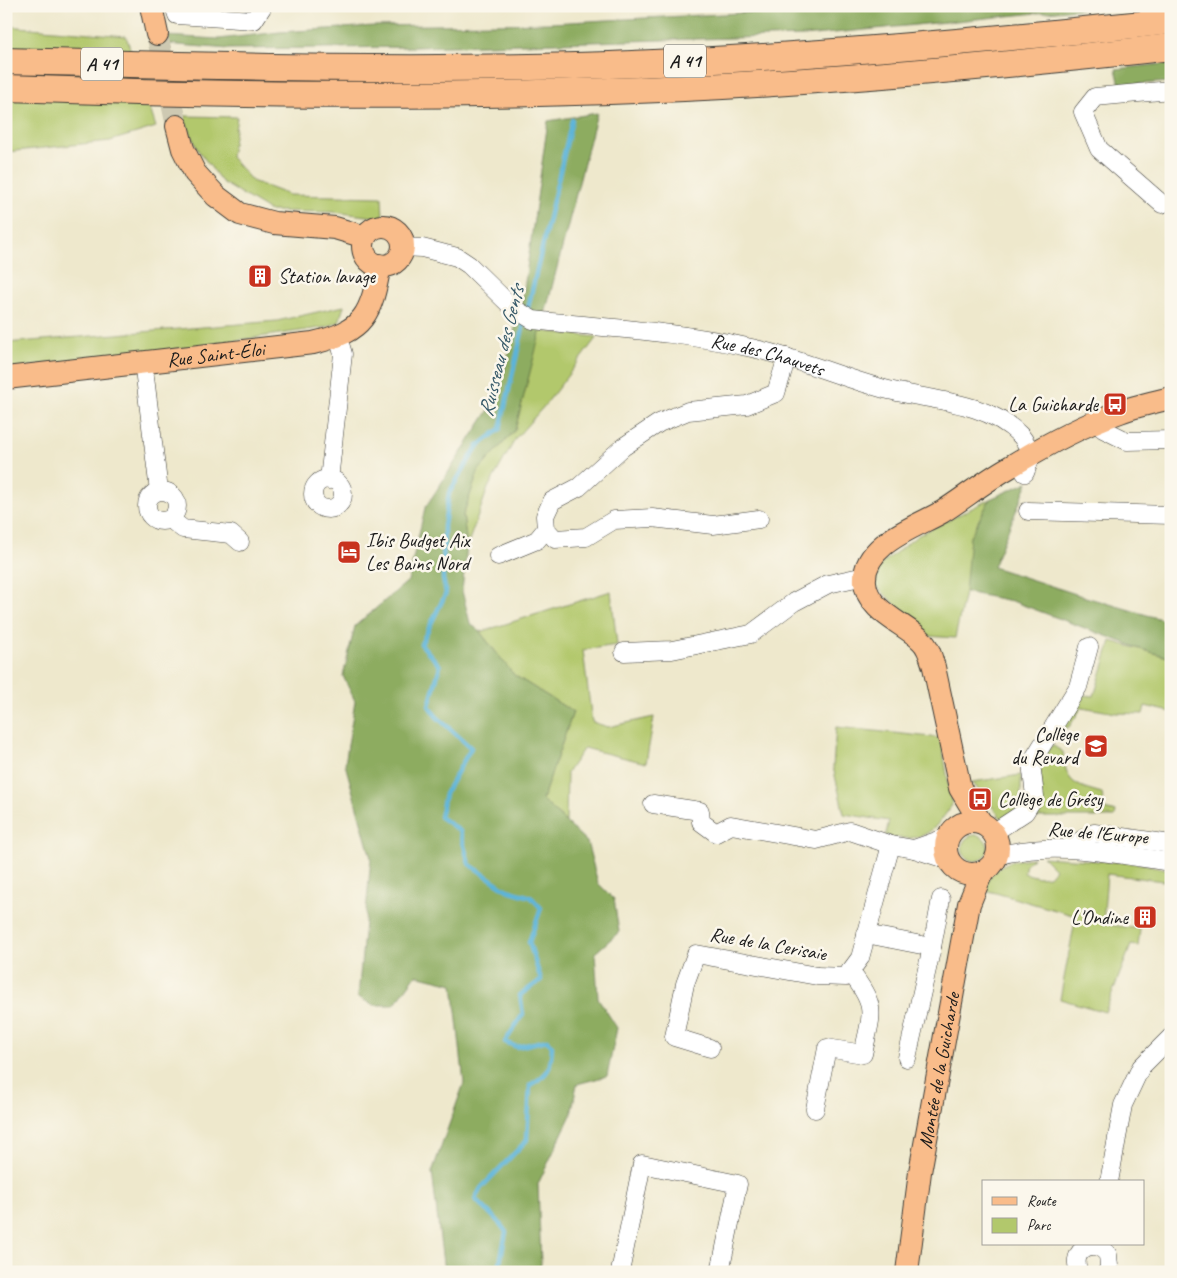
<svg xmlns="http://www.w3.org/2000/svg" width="1177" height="1278" font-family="Caveat,sans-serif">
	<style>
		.green { fill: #b2c86c; stroke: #677244 }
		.forest { fill: #8dac60; stroke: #54643e }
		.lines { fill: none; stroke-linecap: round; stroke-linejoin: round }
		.stream { stroke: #5cb4d9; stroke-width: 4.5 }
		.major-tunnel { stroke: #cec9b2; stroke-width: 22; stroke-dasharray: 22 11; stroke-linecap: butt }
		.minor-casing { stroke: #3c3b36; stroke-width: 19 }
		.major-casing { stroke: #3c3b36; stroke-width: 24 }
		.highway-casing { stroke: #3c3b36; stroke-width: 28 }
		.minor { stroke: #fff; stroke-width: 18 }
		.major { stroke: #f9bc8a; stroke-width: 22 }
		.highway { stroke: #f9bc8a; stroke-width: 26 }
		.labels { text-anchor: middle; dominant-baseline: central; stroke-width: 5; stroke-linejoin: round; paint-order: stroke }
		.shield { fill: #fbf7ec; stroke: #5f5e5a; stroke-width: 1 }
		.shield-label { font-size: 19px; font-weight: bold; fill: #1c1c1c }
		.poi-label { font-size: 20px; fill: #1c1c1c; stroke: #fbf7ec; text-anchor: start }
		.street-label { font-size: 20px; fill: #1c1c1c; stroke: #fbf7ec }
		.water-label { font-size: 21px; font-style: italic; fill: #365968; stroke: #fbf7ec }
	</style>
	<rect width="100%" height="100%" fill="#fbf7ec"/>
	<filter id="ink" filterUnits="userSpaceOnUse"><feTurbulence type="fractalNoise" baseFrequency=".02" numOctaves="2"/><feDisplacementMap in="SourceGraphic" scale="10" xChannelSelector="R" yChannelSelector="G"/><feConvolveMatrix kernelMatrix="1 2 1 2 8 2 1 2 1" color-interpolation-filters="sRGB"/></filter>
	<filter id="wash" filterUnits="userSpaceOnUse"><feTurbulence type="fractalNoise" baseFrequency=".0096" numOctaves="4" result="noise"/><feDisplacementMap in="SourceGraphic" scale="20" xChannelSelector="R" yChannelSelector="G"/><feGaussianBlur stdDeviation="1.12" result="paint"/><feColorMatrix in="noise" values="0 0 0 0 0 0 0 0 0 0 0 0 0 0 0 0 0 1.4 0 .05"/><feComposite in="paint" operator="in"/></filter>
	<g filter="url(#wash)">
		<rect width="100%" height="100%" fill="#eee8cc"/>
		<g class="green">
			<path d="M6,26L126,36L156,127L110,141L6,152Z"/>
			<path d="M183,116L237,117L231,157L252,181L289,195L382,197L383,218L333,212L270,211L222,182L198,150Z"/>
			<path d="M344,306L339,322L327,327L178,349L6,369V343L277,321Z"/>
			<path d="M540,331L597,337L546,404L516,438L488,488L467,546L463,515L479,470L515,430Z"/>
			<path d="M990,499L970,537L968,579L955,638L928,636L875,585L879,566L917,536Z"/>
			<path d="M611,591L617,645L583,650L592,722L608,727L654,717L646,763L584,748L567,773L566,822L542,800L573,712L514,675L480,632Z"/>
			<path d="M1111,641L1171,658V712L1145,706L1143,714L1116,713L1082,707L1069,727L1062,729L1061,726L1082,695L1094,696Z"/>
			<path d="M836,727L941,738L952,805C930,837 923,841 885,837L889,821L844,814L833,767Z"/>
			<path d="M1052,745L1063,752C1066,783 1073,785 1102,793L1104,809L1116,812L1115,817H1032C1055,789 1026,773 1052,745Z"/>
			<path d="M1021,775V806L1002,819L972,782Z"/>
			<circle cx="975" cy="848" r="13"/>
			<path d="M1043,857L1143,864L1171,870V882L1107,874L1103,924L1140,929L1138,946L1131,945L1105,1012L1060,999L1076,916L982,889C997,864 1005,861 1033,858L1026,864L1024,873L1038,877L1049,876L1055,869Z"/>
		</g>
		<g class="forest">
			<path d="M875,6H1108L804,36L415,47L229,49L166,44L165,36L219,39L280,32L374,26L550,23Z"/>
			<path d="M1171,63V82L1120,85L1116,69Z"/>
			<path d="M597,113L515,430L479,470L463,515L467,546L462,591L470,623L480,632L514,675L573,712L542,800L587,842L598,883L614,899L619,932L595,953L598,998L617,1028L607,1076L577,1084L571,1115L538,1184L541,1264L539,1272H444L432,1172L464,1083L453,984L416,975L394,1005H373L358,997L371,858L345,764L355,701L343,676L355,626L408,581L425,508L498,396L523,296L548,121Z"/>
			<path d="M1028,482L993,567L1082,596L1171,622V658L1141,649L1012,601L965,592L970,537L990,499Z"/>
		</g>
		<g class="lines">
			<g class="stream">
				<path d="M527,312L572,120"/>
				<path d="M498,1272L506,1232L498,1221L475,1199L481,1188L527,1140L530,1085C550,1074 551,1068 552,1046L547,1040L517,1047L505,1042L523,1014L520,995L541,980L529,942L541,908L531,897L507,890L469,864L460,831L440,817L445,794L471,748L436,716L429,706L440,666L421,644L446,593L443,579L444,526L449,493L477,447L500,429L525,319"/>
			</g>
		</g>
	</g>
	<g filter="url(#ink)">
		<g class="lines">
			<path class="major-tunnel" d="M157,34L177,126"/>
			<g class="minor-casing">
				<g id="minor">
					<path d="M174,6L177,15L254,20L263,6"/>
					<path d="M1162,204L1099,149L1083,112L1095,97L1171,90"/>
					<path id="s1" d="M403,247L422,248L457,257L469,265L513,308L533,320C604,328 677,331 747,347C793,356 836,376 881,388C927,401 984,399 1020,435C1025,440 1028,448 1032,454L1025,473"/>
					<path d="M143,361L159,491"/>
					<path d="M1103,429L1127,441L1171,440"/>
					<circle cx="328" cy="494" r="15"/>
					<path d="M329,480L343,354L338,337"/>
					<circle cx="162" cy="506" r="15"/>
					<path d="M1028,511L1171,515"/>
					<path d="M170,519L183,529L231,534L240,542"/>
					<path d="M759,519L713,525L652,518L614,520L586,537L555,539L546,529L545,516L552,501L579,487L623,447L659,423L688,411L747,405L776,393L787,357"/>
					<path d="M498,556L537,540L546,529"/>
					<path d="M624,652L672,650L751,634L794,602L828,584L865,576"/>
					<path d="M653,804L700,811L701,822L716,833L731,825L816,840L850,831L891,845L914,849L948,837"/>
					<path d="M993,833L1025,812L1035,796L1031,763L1078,687L1089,647"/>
					<path d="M1067,848L1094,833L1171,844"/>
					<path d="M914,849L948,860"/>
					<path d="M997,856C1053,840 1113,854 1171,862"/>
					<path d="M866,934L932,947L941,899"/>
					<path d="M710,1048L674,1037L685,984L696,954L817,976L846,977L860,958L891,845"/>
					<path d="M907,1058L932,947"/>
					<path d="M815,1109L827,1048L863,1054C872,1011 878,1008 850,971"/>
					<path d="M1109,1182L1123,1105L1141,1067L1171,1037"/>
					<path d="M620,1272L642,1164L738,1184L720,1272"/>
					<path d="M1079,1272C1069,1250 1095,1236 1108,1255L1109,1266L1107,1272"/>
				</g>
			</g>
			<g class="major-casing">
				<g id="major">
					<path d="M151,6L157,34"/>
					<path d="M177,126L183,149L195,173L216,196L240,214L274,223L335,228L365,237"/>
					<circle cx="383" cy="246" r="20"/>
					<path id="s2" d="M6,378L313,343C365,331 371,314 380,265"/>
					<circle cx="972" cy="848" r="26"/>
					<path d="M981,823L960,788L934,667C931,658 929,647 921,640C904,623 867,611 865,582C862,544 916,527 942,512C964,498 985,481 1008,468C1042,447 1083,425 1120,412C1136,406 1154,402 1171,398"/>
					<path id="s3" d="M907,1272L920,1172L969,904L982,872"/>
				</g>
			</g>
			<g class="highway-casing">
				<g id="highway">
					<path d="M6,61C207,66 409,72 610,65C797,58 985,41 1171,21"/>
					<path d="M6,88C207,95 409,98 610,91C797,85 985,68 1171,47"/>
				</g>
			</g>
			<use href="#minor" class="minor"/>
			<use href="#major" class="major"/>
			<use href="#highway" class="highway"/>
		</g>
	</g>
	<defs>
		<g id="building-square" transform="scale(1.25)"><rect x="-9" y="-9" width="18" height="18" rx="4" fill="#c8321e" stroke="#fbf7ec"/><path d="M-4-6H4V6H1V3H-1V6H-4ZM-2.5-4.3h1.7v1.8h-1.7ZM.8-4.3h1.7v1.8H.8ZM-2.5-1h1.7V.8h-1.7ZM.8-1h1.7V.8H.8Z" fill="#fff"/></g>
		<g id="bus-square" transform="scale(1.25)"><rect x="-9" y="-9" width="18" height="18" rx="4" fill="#c8321e" stroke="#fbf7ec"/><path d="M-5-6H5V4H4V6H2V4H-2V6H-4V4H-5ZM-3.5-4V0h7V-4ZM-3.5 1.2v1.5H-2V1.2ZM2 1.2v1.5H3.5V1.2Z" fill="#fff"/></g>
		<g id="hotel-square" transform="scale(1.25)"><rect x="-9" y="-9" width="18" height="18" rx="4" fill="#c8321e" stroke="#fbf7ec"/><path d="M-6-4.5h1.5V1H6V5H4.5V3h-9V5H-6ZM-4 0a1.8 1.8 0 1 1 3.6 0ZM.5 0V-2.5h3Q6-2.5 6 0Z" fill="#fff"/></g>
		<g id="school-square" transform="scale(1.25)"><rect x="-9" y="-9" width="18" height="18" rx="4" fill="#c8321e" stroke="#fbf7ec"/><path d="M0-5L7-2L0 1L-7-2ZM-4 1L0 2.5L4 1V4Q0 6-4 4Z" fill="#fff"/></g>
	</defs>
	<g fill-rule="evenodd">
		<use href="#building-square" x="260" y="276"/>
		<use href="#bus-square" x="1115" y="404"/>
		<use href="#hotel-square" x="349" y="552"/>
		<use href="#school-square" x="1096" y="746"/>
		<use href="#bus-square" x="980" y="799"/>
		<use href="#building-square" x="1145" y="917"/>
	</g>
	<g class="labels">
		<g class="shield">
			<rect x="664" y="44.5" width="42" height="33" rx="4"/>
			<rect x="81" y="47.5" width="42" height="33" rx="4"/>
		</g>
		<g class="shield-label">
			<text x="685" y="61">A 41</text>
			<text x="102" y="64">A 41</text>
		</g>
		<g class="poi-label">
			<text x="278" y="276">Station lavage</text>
			<text x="1098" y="404" text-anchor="end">La Guicharde</text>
			<text x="366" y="540">Ibis Budget Aix<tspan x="366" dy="23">Les Bains Nord</tspan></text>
			<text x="1078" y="734" text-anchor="end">Collège<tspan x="1078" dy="23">du Revard</tspan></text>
			<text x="998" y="799">Collège de Grésy</text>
			<text x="1128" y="917" text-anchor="end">L'Ondine</text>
		</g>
		<g class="street-label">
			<text stroke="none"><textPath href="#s2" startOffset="211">Rue Saint-Éloi</textPath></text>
			<text stroke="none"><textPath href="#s1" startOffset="392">Rue des Chauvets</textPath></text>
			<text transform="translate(1098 833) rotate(5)">Rue de l'Europe</text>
			<text transform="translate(768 944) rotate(10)">Rue de la Cerisaie</text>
			<text stroke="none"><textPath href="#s3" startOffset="204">Montée de la Guicharde</textPath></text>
		</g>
		<g class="water-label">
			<text transform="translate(501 351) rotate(-76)">Ruisseau des Gents</text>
		</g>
	</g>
	<rect width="1177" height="1278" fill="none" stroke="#fbf7ec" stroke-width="25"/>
	<rect x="982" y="1180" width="162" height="65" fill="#fbf7ec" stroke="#a29f99"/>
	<rect x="992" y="1197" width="25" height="8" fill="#f9bc8a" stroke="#a29f99"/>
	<text x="1027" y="1206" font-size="15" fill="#1c1c1c">Route</text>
	<rect x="992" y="1218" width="25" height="15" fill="#b2c86c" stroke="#a29f99"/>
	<text x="1027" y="1230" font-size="15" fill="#1c1c1c">Parc</text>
</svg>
